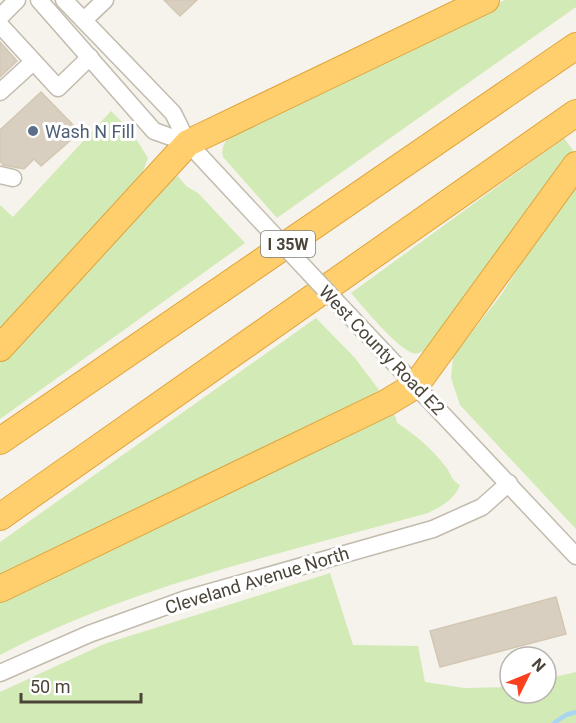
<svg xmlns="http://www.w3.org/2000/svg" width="576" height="723" font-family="Roboto,sans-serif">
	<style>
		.green { fill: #d2eab5 }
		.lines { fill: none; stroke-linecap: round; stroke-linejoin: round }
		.stream { stroke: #a9d4f2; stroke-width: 4.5 }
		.building { fill: #d8cfc1; stroke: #d3c7b4; stroke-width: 1.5 }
		.minor-casing { stroke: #c2bbae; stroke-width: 19 }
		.highway-casing { stroke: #e0a43c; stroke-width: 28 }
		.minor { stroke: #fff; stroke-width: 16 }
		.highway { stroke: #ffcf6e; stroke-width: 26 }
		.minor-bridge-casing { stroke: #c2bbae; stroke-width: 19; stroke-linecap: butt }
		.minor-bridge { stroke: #fff; stroke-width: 16 }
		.service-dot { fill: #5c6f8a; stroke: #fff; stroke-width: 2 }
		.labels { text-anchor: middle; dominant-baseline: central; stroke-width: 6; stroke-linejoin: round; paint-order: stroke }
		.shield { fill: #fff; stroke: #817c74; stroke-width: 1.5 }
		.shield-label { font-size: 16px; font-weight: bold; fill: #4b4439 }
		.service-label { font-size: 18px; fill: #4e5e75; stroke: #fff; text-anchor: start }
		.street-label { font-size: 18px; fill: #4b4439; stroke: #fff }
	</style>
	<rect width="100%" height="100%" fill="#f6f3ec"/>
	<g class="green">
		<path d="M505,0H576V7L277,218L223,157C220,144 228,137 238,130Z"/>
		<path d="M111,111L131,131L148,158L139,182L0,329V205L13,217Z"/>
		<path d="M564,138L575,153L430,347C425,350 419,355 412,353C395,346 364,308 351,293Z"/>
		<path d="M178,176L186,186L198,193L245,243L0,419V359L171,179Z"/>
		<path d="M576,179V529L460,405L451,378L453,357L458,350L501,295Z"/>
		<path d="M316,318L355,358L379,390L374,396L0,577V542Z"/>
		<path d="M391,415H395L397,423C415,434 433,450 446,467C451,474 452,481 460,485C454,500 442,506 428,513C284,553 133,585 0,655V595L172,511Z"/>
		<path d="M330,573L353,645L418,646L425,682L464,688L510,687V693H546V679L576,672V723H0V692L104,644Z"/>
	</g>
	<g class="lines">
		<path class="stream" d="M554,723L566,715L576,712"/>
	</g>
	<g class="building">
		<path d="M164,0H197L180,16Z"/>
		<path d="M0,42L17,61L0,77Z"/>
		<path d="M41,92L73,125L64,132L71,140L41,166L34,159L24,169L3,165L0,161V130Z"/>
		<path d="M556,597L566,634L440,667L430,631Z"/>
	</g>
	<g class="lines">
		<g class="minor-casing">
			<g id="minor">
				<path d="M39,0L154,131L188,143"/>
				<path d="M64,0L173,113L188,143L242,201"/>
				<path d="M0,17L17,0"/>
				<path d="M84,20L105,0"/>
				<path d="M0,25L58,88L90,57"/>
				<path d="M0,92L33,62"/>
				<path d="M0,175L13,178"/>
				<path d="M332,297L576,556"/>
				<path d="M0,673L89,634L186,599L433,529L482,507L509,483"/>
			</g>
		</g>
		<g class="highway-casing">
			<g id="highway">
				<path d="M0,348L188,143L486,0"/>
				<path d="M0,441L576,46"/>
				<path d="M0,517L576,113"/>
				<path d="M0,589L386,403L416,385L576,165"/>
			</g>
		</g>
		<use href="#minor" class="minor"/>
		<use href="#highway" class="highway"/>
		<g class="minor-bridge-casing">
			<path id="minor-bridge" d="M242,201L332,297"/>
		</g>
		<use href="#minor-bridge" class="minor-bridge"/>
	</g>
	<circle class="service-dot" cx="33" cy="131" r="6"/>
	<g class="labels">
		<rect class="shield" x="261" y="231" width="54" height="26" rx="4.5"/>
		<g class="shield-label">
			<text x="288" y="244">I 35W</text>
		</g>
		<g class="service-label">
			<text x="45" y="131">Wash N Fill</text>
		</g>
		<g class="street-label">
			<text transform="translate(382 350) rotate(46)">West County Road E2</text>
			<text transform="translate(257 580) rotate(-17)">Cleveland Avenue North</text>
		</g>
	</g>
	<g transform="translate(528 675) rotate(47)"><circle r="28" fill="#ffffff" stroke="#b7b4b0" stroke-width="1.5"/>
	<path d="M0-4.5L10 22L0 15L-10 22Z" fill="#fc3f1d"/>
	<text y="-9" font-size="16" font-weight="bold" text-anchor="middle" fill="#4b4439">N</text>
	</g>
	<path d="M21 693v9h120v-9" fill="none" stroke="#4b4439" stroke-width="3"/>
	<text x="30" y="693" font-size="18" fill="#4b4439" stroke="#ffffff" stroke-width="4.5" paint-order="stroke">50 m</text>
</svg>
